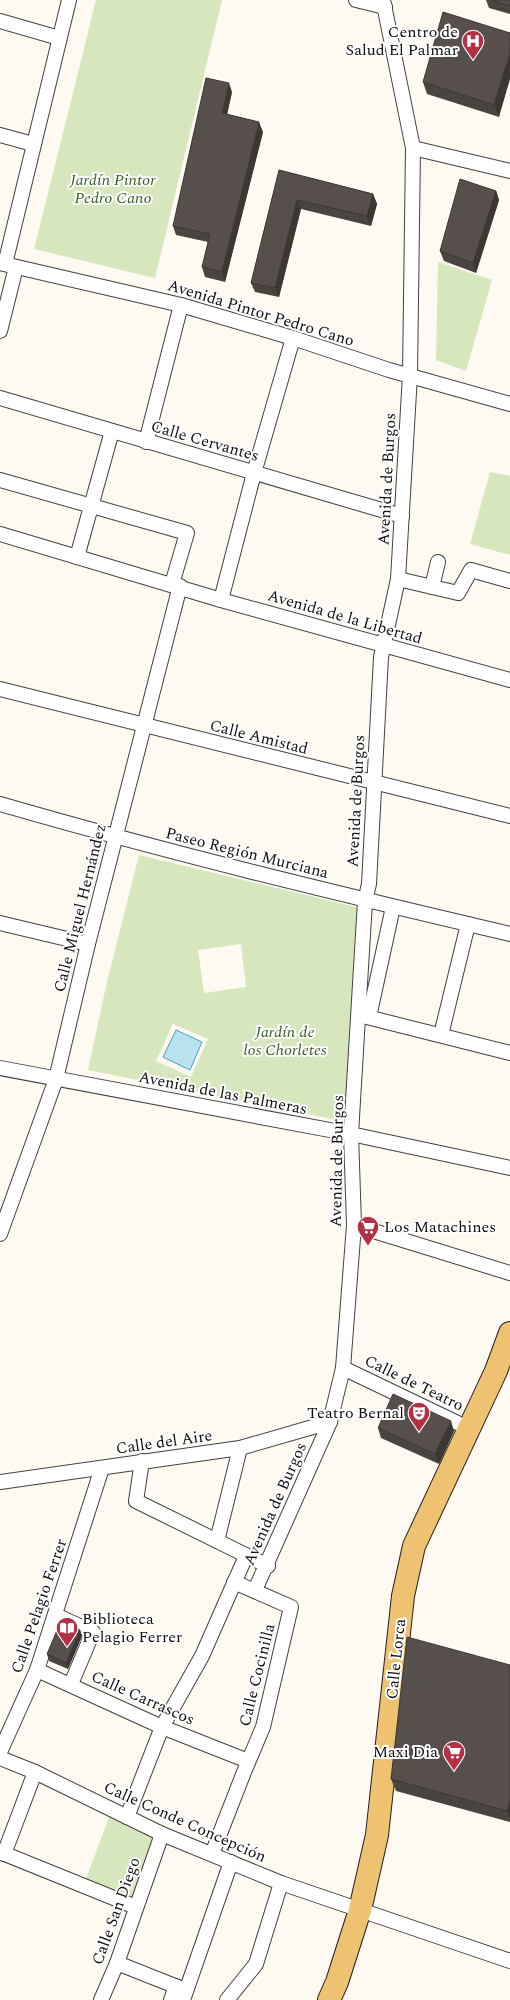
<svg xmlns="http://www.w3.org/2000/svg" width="510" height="2000" font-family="Spectral,serif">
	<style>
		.green { fill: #d6e6bd; fill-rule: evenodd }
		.water { fill: #b9e2f1; stroke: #469ec3 }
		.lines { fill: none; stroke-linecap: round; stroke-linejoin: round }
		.street-casing { stroke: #414141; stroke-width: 16 }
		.primary-casing { stroke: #1f1f1f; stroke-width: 24 }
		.street { stroke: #fff; stroke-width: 14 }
		.primary { stroke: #eec271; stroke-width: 22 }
		.wall { fill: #4a4441 }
		.shaded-wall { fill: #3c3735 }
		.building { fill: #564f4c; stroke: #3c3735 }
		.labels { text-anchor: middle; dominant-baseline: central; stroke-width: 4; stroke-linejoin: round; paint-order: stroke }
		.poi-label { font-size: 16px; fill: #0e0e0e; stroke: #fff; text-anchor: end }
		.park-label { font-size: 16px; font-style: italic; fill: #376123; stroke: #fff }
		.street-label { font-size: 16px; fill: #0e0e0e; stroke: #fff }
	</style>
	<rect width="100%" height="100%" fill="#fefaf1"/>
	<g class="green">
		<path d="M96,0H222L155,278L34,249Z"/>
		<path d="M438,262L492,280L466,371L436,360Z"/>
		<path d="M490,472L510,476V555L470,544Z"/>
		<path d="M139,855L360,908L347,1122L88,1070L107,982ZM241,944L246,987L204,993L198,950ZM173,1024L208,1039L191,1077L156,1061Z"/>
		<path d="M110,1815L154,1835L132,1897L86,1879Z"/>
	</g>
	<path class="water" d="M176,1030L202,1042L190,1070L163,1057Z"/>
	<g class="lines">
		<g class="street-casing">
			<g id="street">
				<path d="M356,0L385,7"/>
				<path d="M0,21L59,38"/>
				<path d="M0,135L33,144"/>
				<path d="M413,148L510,171"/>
				<path d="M0,263L181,305L293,338L389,370L510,404"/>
				<path d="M5,264L69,0"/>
				<path d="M0,331L16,267"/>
				<path d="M0,398L402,516"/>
				<path d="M146,442L181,305"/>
				<path d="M0,480L187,533L172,584"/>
				<path d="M0,534L221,600L510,680"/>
				<path d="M77,557L112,431"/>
				<path d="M398,579L458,593L471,570L510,581"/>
				<path d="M432,587L438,562"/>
				<path d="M221,600L254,473L293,338"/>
				<path d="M0,689L510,816"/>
				<path d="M0,804C169,853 339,894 510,934"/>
				<path d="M0,923L88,944"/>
				<path d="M359,1015L510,1053"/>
				<path d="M369,1017L393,907"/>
				<path d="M441,1035L468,924"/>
				<path d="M0,1068L351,1134L510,1168"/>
				<path d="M354,1225L510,1273"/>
				<path d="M0,1234L56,1079L88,944L180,586"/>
				<path d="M343,1368L470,1429"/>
				<path d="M142,1461L136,1501L268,1566"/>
				<path d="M0,1482L240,1448L330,1422"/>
				<path d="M217,1541L240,1448"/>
				<path d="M255,1590L330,1422L343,1368L354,1225L351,1134L365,901L369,884L381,657L398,579L410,375L413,148L383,0"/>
				<path d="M55,1615L93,1632L71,1684"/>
				<path d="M37,1670L162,1727L248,1761"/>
				<path d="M0,1752L37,1670L102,1468"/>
				<path d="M0,1758L35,1772L162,1834L281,1883L510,1961"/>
				<path d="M127,1817L162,1727L202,1656L246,1556"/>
				<path d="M0,1852L136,1907"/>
				<path d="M4,1854L35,1772"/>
				<path d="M212,1854L244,1772L263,1727L291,1607L234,1582"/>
				<path d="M117,1963L185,1990"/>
				<path d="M101,2000L117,1963L162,1834"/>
				<path d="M171,2000L176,1986"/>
				<path d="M183,2000L231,1862"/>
				<path d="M227,2000L256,1964L281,1883"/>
			</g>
		</g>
		<g class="primary-casing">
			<path id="primary" d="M329,2000L337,1982L360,1910L377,1835L403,1596L414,1546L496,1371L510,1333"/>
		</g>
		<use href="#street" class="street"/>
		<use href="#primary" class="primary"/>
	</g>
	<g class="wall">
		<path d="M486,0H510V14L489,8Z"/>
		<path d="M510,33L499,117L427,94L423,82Z"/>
		<path d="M232,92L227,115L263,132L225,282L205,277L202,267L208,242L176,235L173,226Z"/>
		<path d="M279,170L373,194L377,204L371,226L301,209L279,297L255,292L251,283Z"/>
		<path d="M496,191L499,200L476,273L444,261L440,251Z"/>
		<path d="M378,1428L454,1431L439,1464L381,1438Z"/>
		<path d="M80,1630L82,1636L68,1669L49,1661L47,1654Z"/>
		<path d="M510,1665V1822L396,1791L391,1779Z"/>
	</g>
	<g class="shaded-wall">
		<path d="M510,53V79L499,117L494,105Z"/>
		<path d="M229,83L232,92L225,123L222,113Z"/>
		<path d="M259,122L263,132L225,282L222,272Z"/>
		<path d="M496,191L499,200L476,273L473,263Z"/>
		<path d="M373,194L377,204L371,226L367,216Z"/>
		<path d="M297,200L301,209L279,297L275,288Z"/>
		<path d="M451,1421L454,1431L439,1464L435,1454Z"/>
		<path d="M80,1630L82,1636L68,1669L66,1663Z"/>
		<path d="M510,1801V1819L507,1811Z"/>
	</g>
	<g class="building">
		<path d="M491,0H510V6Z"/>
		<path d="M443,12L510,33V53L494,105L423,82Z"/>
		<path d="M206,78L229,83L222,113L259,122L222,272L202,267L210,234L173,226Z"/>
		<path d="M279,170L373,194L367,216L297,200L275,288L251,283Z"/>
		<path d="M460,179L496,191L473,263L440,251Z"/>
		<path d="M393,1394L451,1421L435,1454L378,1428Z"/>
		<path d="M61,1621L80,1630L66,1663L47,1654Z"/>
		<path d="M407,1637L510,1665V1801L507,1811L391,1779Z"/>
	</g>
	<defs>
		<g id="hospital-pin" transform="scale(1.15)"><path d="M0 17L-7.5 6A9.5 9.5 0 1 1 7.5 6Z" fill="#b43145" stroke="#fff"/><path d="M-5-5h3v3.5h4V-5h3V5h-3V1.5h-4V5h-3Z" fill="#fff"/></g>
		<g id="supermarket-pin" transform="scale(1.15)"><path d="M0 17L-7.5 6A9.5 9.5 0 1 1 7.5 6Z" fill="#b43145" stroke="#fff"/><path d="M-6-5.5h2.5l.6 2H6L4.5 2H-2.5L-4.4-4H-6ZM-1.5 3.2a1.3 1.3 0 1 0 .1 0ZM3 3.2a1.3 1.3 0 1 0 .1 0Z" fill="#fff"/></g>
		<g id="theatre-pin" transform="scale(1.15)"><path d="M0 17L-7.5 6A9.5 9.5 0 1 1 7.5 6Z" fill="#b43145" stroke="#fff"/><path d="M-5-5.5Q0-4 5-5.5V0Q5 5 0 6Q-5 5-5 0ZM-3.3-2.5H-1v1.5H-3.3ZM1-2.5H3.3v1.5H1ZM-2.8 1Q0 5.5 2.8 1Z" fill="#fff"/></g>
		<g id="library-pin" transform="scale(1.15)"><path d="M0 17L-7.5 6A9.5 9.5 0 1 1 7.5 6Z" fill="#b43145" stroke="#fff"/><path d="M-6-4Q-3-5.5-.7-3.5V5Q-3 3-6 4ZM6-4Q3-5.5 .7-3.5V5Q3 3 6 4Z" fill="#fff"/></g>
	</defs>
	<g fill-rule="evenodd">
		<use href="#hospital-pin" x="473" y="41"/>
		<use href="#supermarket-pin" x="368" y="1227"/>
		<use href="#theatre-pin" x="419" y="1413"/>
		<use href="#library-pin" x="67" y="1628"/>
		<use href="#supermarket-pin" x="454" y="1752"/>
	</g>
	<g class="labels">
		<g class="poi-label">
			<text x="458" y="32">Centro de<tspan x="458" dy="18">Salud El Palmar</tspan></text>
			<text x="384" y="1227" text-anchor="start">Los Matachines</text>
			<text x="404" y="1413">Teatro Bernal</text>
			<text x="82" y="1619" text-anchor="start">Biblioteca<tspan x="82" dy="18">Pelagio Ferrer</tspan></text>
			<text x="438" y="1752">Maxi Dia</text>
		</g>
		<g class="park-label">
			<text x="113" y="180">Jardín Pintor<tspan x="113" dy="18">Pedro Cano</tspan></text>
			<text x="285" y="1032">Jardín de<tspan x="285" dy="18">los Chorletes</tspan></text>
		</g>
		<g class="street-label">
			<text transform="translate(261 313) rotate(17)">Avenida Pintor Pedro Cano</text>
			<text transform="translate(205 441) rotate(16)">Calle Cervantes</text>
			<text transform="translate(387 479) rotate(-87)">Avenida de Burgos</text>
			<text transform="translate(345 617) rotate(16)">Avenida de la Libertad</text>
			<text transform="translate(259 737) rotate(14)">Calle Amistad</text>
			<text transform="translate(356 801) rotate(-87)">Avenida de Burgos</text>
			<text transform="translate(247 853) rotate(14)">Paseo Región Murciana</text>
			<text transform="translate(80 908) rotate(-76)">Calle Miguel Hernández</text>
			<text transform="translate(223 1093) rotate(11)">Avenida de las Palmeras</text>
			<text transform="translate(337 1161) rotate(-89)">Avenida de Burgos</text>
			<text transform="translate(414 1383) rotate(26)">Calle de Teatro</text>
			<text transform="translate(164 1442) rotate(-8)">Calle del Aire</text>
			<text transform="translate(275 1504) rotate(-66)">Avenida de Burgos</text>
			<text transform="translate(39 1606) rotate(-71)">Calle Pelagio Ferrer</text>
			<text transform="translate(396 1659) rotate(-84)">Calle Lorca</text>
			<text transform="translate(257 1675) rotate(-76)">Calle Cocinilla</text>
			<text transform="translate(143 1698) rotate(24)">Calle Carrascos</text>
			<text transform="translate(185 1822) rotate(24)">Calle Conde Concepción</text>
			<text transform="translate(116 1911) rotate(-70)">Calle San Diego</text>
		</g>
	</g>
</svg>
